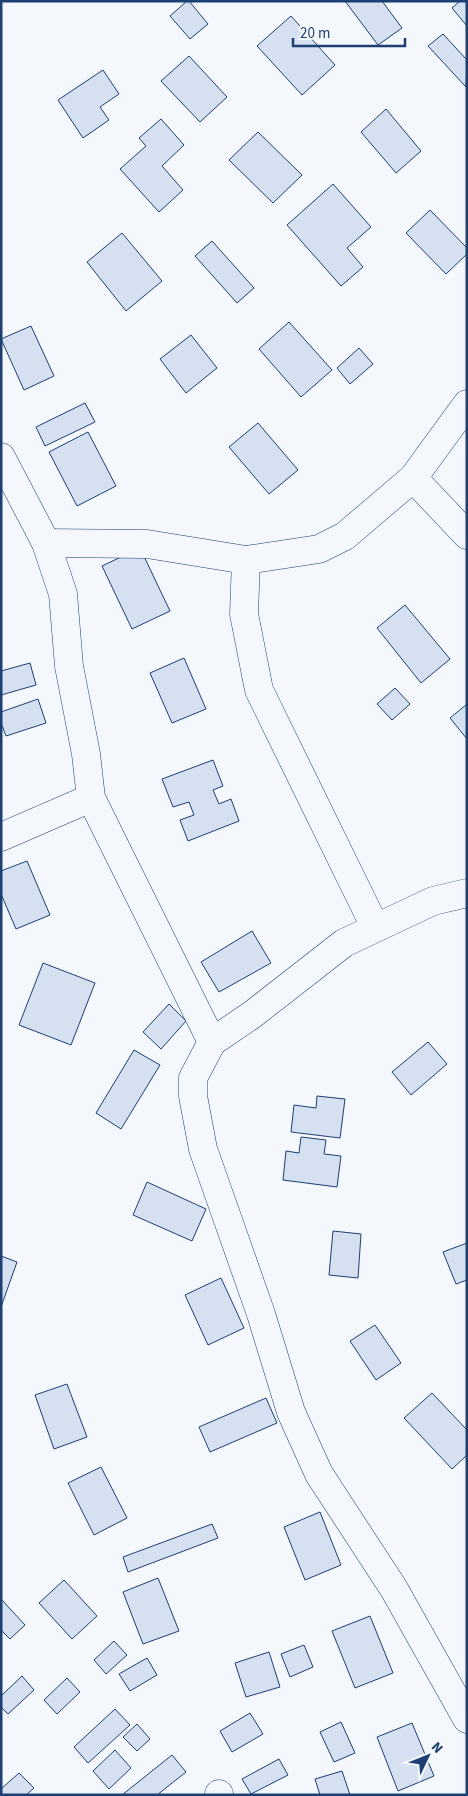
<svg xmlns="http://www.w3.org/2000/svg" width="468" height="1796" font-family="'Source Sans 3',sans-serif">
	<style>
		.building { fill: #d5e0f0; stroke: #1d3f73 }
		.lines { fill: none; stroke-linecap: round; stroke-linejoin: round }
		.minor-casing { stroke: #1d3f73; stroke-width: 29 }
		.minor { stroke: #f4f7fb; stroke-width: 28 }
	</style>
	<rect width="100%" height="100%" fill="#f4f7fb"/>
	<g class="building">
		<path d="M187,1H189L208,24L190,39L170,16Z"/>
		<path d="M345,1H382L402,28L378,45Z"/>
		<path d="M460,1H467V26L452,8Z"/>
		<path d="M291,16L335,65L302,95L257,46Z"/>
		<path d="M443,34L467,60L466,87L428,46Z"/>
		<path d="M189,56L227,97L200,122L161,81Z"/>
		<path d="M103,70L119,94L100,107L109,120L83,138L58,100Z"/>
		<path d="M386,109L421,151L396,173L361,132Z"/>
		<path d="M161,119L184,145L162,166L183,190L159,212L120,169L146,146L139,138Z"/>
		<path d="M258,132L302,175L273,203L229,160Z"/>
		<path d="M333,184L371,227L347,248L363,267L341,286L287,225Z"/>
		<path d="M430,210L467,248V254L446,274L406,233Z"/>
		<path d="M122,233L162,281L126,311L87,262Z"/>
		<path d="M212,241L254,288L237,303L195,256Z"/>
		<path d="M289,322L332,370L301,397L259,349Z"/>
		<path d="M31,326L54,376L24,390L1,339Z"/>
		<path d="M191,335L217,368L186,393L160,359Z"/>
		<path d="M359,348L373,364L350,384L337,368Z"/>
		<path d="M85,403L95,422L45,446L36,427Z"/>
		<path d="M258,423L298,470L269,494L229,447Z"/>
		<path d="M88,432L116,486L77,506L49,452Z"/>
		<path d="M140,548L170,611L132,629L102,566Z"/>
		<path d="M405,605L450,659L421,683L377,628Z"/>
		<path d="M184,658L206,709L172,723L150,673Z"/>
		<path d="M30,663L36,685L1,695V671Z"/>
		<path d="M395,688L410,704L392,720L377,704Z"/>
		<path d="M38,699L46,723L6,736L1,723V712Z"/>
		<path d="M467,704V739L450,718Z"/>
		<path d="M213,760L223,786L213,790L219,804L231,799L239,821L188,841L180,820L194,815L189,802L173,807L162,779Z"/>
		<path d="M27,861L50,915L16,929L1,894V871Z"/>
		<path d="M252,931L271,963L219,992L201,962Z"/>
		<path d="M43,963L95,983L71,1045L19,1025Z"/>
		<path d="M169,1004L186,1021L161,1049L143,1032Z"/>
		<path d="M428,1042L447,1064L411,1095L392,1072Z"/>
		<path d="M134,1050L160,1065L121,1129L96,1113Z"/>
		<path d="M317,1096L345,1099L340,1138L291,1132L294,1105L316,1108Z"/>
		<path d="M301,1137L326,1140L324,1154L341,1156L337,1187L283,1180L286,1151L299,1153Z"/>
		<path d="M147,1182L206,1209L192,1241L133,1215Z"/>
		<path d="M333,1231L361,1234L358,1278L329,1275Z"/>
		<path d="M467,1243V1280L456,1284L443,1252Z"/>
		<path d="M1,1256L17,1262L1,1307Z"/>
		<path d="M221,1278L244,1328L208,1345L185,1295Z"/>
		<path d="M375,1325L401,1363L376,1380L350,1341Z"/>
		<path d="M67,1384L87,1437L54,1449L35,1395Z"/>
		<path d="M432,1393L467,1430V1455L452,1469L404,1418Z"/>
		<path d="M266,1398L277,1423L210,1452L199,1427Z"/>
		<path d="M101,1467L127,1518L94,1535L68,1483Z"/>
		<path d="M320,1512L341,1565L305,1580L284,1527Z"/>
		<path d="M212,1524L218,1538L128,1572L123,1557Z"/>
		<path d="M158,1578L179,1631L143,1644L123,1592Z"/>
		<path d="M64,1580L97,1616L72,1639L39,1603Z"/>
		<path d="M1,1599L25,1625L10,1639L1,1630Z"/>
		<path d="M370,1616L393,1673L355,1688L332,1631Z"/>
		<path d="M114,1641L127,1655L106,1674L94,1660Z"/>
		<path d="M304,1645L313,1667L290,1677L281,1654Z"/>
		<path d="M269,1652L280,1687L246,1697L235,1663Z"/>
		<path d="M147,1658L157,1675L130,1691L119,1674Z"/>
		<path d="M22,1676L34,1690L8,1714L1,1707V1696Z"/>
		<path d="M67,1678L80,1692L57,1714L44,1700Z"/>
		<path d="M115,1709L130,1725L88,1763L74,1747Z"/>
		<path d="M250,1713L263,1734L232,1752L220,1731Z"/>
		<path d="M341,1722L355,1753L334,1762L320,1732Z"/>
		<path d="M412,1723L434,1776L398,1791L377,1737Z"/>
		<path d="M137,1724L150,1739L137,1751L123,1737Z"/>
		<path d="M115,1750L131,1768L109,1789L93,1771Z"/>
		<path d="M172,1755L186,1772L157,1795H122Z"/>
		<path d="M279,1759L288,1775L251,1794L242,1779Z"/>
		<path d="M342,1771L350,1795H320L315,1779Z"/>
		<path d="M19,1773L34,1788L26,1795H1V1789Z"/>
	</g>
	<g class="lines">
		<g class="minor-casing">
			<g id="minor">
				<path d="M1,457L46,543L63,594L69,666L86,754L91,798L212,1042L193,1078V1096L203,1149L261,1314L291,1412L319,1474L394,1589L467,1719"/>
				<path d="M413,478L467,535"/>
				<path d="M46,543L147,544L246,560L319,549L345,536L413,478L467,404"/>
				<path d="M246,560L244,614L259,690L375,927"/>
				<path d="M1,837L91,798"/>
				<path d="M212,1042L253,1014L344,943L433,901L467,893"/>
				<path d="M219,1794V1795"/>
			</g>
		</g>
		<use href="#minor" class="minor"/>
	</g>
	<rect width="468" height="1796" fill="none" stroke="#1d3f73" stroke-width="5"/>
	<g transform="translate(428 1756) rotate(47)" stroke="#f4f7fb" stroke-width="4" paint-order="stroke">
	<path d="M0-4L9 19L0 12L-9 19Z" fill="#1d3f73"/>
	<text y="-8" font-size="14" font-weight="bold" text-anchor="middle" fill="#1d3f73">N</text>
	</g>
	<path d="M293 38v8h112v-8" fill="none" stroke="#1d3f73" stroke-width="2.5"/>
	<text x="300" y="38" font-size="15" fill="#1d3f73" stroke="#f4f7fb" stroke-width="4" paint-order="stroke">20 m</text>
</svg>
